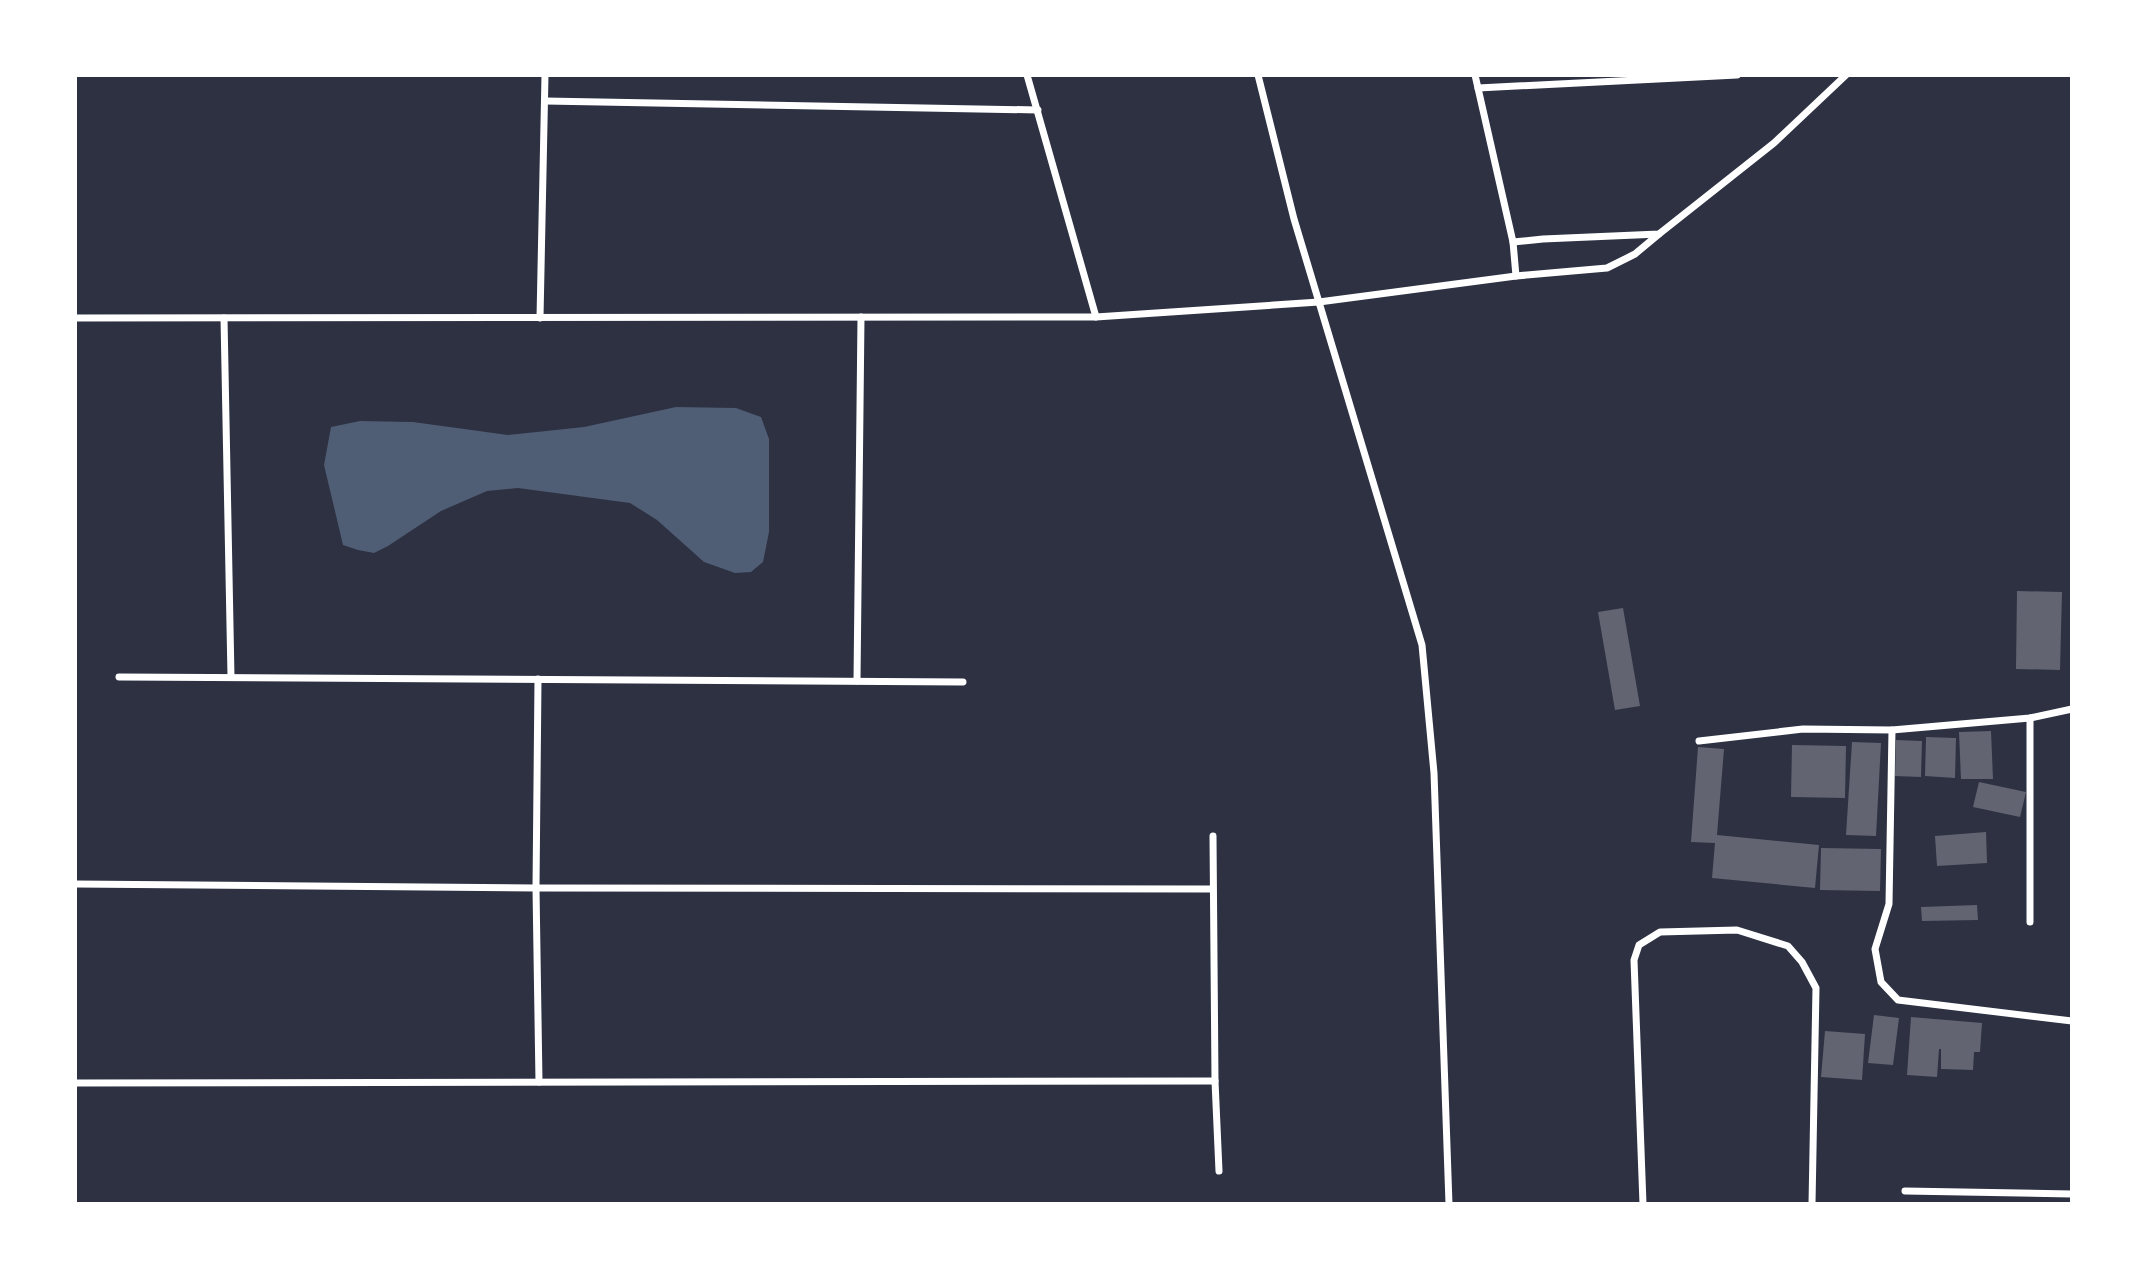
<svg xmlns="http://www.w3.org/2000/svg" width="2147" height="1279" font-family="'Nunito Sans',sans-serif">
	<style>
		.water { fill: #4f5d75 }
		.building { fill: #626471 }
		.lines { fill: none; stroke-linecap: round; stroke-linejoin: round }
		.minor { stroke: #fff; stroke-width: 7 }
	</style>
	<rect width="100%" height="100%" fill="#2d3142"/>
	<path class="water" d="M676,407L736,408L761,417L769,439V532L763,562L751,572L735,573L704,562L657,520L630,503L518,488L487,491L441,511L388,546L374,553L358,550L343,545L324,465L331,427L360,421L413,422L508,435L584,427Z"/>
	<g class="building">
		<path d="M2017,591L2062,592L2060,670L2016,669Z"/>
		<path d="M1623,608L1640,706L1615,710L1598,612Z"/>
		<path d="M1991,731L1993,779H1961L1959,732Z"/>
		<path d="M1926,737L1956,738L1955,778L1925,776Z"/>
		<path d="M1896,740L1922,741L1921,777L1895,776Z"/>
		<path d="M1852,742L1881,743L1876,836L1846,835Z"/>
		<path d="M1792,745L1846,746L1845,798L1791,797Z"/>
		<path d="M1698,747L1724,749L1717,835L1819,845L1815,888L1712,878L1715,843L1691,842Z"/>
		<path d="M1979,782L2026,792L2020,817L1973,807Z"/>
		<path d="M1986,832L1987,863L1937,866L1935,836Z"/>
		<path d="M1821,848L1881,849L1880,891L1820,890Z"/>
		<path d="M1977,905L1978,920L1922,921L1921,907Z"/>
		<path d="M1874,1015L1899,1018L1893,1065L1868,1063Z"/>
		<path d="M1911,1017L1982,1023L1980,1052H1974L1973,1070L1941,1069V1049H1939L1937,1077L1907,1075Z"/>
		<path d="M1825,1031L1865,1034L1862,1080L1821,1077Z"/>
	</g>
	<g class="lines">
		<g class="minor">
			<path d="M1027,75L1096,317"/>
			<path d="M1258,75L1294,219L1422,645L1434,773L1449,1204"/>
			<path d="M1475,75L1513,242L1516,276"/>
			<path d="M1478,88L1737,75"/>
			<path d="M545,101L1038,110"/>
			<path d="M1513,242L1543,239L1659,234L1774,143L1846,75"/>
			<path d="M75,318L1096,317L1319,302L1516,276L1607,268L1635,254L1659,234"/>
			<path d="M224,318L231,677"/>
			<path d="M540,318L545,75"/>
			<path d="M119,677L963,682"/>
			<path d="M538,679L536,888L539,1082"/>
			<path d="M857,681L861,317"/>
			<path d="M2030,718V922"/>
			<path d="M1892,730L1889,904L1875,949L1881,982L1898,1000L2072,1021"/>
			<path d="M1699,741L1803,729L1892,730L2030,718L2072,709"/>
			<path d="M1213,836L1215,1081L1219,1171"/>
			<path d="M75,884L536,888L1212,889"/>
			<path d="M75,1083L1215,1081"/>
			<path d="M1905,1191L2072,1194"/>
			<path d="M1643,1204L1634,960L1639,945L1660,932L1737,930L1788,946L1802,962L1816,988L1812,1204"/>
		</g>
	</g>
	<rect width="2147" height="1279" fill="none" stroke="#ffffff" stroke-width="154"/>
</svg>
